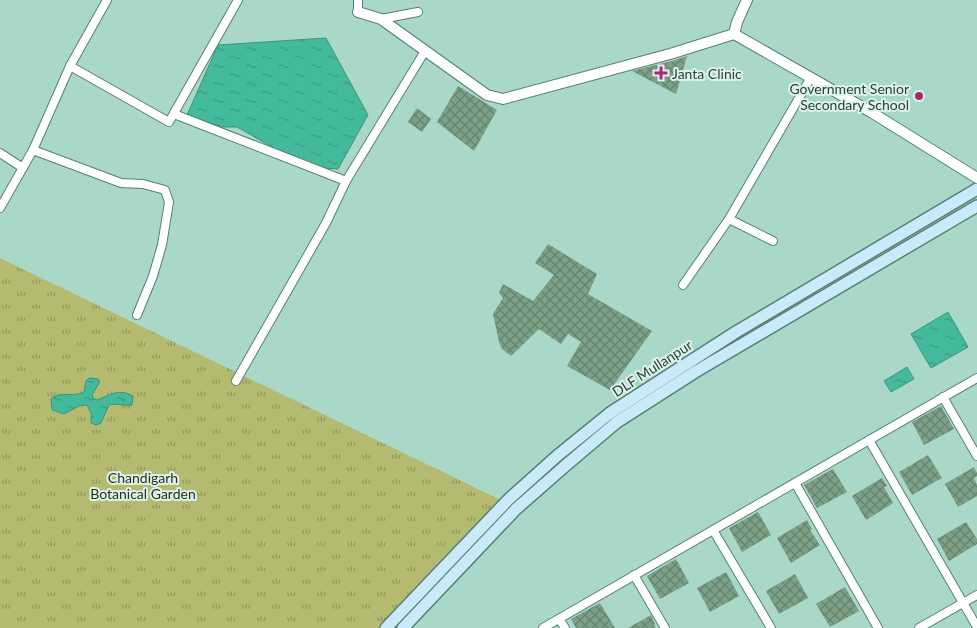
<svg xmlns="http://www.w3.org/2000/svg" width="977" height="628" font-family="Lato,sans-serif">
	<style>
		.park { fill: url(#park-tufts) }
		.water { fill: url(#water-ripples); stroke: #3d957f }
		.building { fill: url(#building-cross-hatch) }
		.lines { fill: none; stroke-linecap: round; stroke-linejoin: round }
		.minor-casing { stroke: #558174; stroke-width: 10 }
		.tertiary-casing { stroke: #558174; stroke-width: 12 }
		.secondary-casing { stroke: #558174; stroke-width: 14 }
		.minor { stroke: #fff; stroke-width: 8 }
		.tertiary { stroke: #fff; stroke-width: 10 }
		.secondary { stroke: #cbeaf9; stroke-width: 11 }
		.poi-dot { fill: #ac276f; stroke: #dcf3eb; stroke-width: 2 }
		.labels { text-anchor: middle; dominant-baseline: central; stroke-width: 4; stroke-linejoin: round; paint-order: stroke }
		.poi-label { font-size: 14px; fill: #2d403a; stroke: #dcf3eb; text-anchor: start }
		.street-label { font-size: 14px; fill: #2d403a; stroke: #dcf3eb }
		.park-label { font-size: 14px; fill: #2c2e1a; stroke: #dcf3eb }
	</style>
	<defs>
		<pattern id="park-tufts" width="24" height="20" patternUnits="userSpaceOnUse" patternTransform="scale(1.25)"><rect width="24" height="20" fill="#b4bb71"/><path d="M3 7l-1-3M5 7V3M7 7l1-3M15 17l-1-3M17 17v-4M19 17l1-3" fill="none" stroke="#93995e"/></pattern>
		<pattern id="water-ripples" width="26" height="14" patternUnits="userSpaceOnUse" patternTransform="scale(1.25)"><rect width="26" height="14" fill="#44ba9c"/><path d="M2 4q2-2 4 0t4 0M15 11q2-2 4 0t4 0" fill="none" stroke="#399980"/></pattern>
		<pattern id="building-cross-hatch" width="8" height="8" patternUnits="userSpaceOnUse" patternTransform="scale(1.25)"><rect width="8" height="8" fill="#7da086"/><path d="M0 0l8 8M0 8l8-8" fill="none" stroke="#67846f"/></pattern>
	</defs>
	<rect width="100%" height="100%" fill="#a9d8c9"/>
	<path class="park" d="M0,258L505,502L379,628H0Z"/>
	<g class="water">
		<path d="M326,38L368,115L338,169L307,167L237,127H223L187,115L218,45Z"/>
		<path d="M948,312L968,347L931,368L911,334Z"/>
		<path d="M907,367L914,379L891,392L884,381Z"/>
		<path d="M89,378L98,379L99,383L92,395L94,399L97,400C110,395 119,388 133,396L132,405C124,406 116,403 109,405L101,423L96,425L91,423V413L87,405L79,406L64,414L52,410L51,399C61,390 73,398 84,392L86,381Z"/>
	</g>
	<g class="building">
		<path d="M687,56L676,94L632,71L672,61Z"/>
		<path d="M458,86L497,110L474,151L437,122Z"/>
		<path d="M417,108L431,119L422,132L408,122Z"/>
		<path d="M548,244L597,274L588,294L652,331L610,390L567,366L581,342L568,334L561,344L539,329L511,356L502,349L499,342L493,314L503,298L499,293L503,284L533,301L554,275L535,263Z"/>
		<path d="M941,406L954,429L924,445L912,422Z"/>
		<path d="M928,455L942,478L912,495L899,472Z"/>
		<path d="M974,467L977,473V476L974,478L977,485V496L958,507L945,484Z"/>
		<path d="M833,469L847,492L817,508L804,485Z"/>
		<path d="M882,478L887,486L884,487L893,503L866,520L852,496Z"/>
		<path d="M758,512L771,535L742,552L729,528Z"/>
		<path d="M807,520L812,529L810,530L820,545L791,563L777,538Z"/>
		<path d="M966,522L977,539V544L949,561L937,539Z"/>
		<path d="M676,559L689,583L660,599L647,576Z"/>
		<path d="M726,572L739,596L710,612L697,588Z"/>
		<path d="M795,574L808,598L779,614L766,591Z"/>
		<path d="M845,587L859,611L830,627L816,604Z"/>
		<path d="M600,603L615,628H576L571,619Z"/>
		<path d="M651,615L655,624L654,625L656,628H628Z"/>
	</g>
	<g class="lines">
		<g class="minor-casing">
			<g id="minor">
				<path d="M358,12V0"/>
				<path d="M381,19L418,12"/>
				<path d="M70,66L169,122L238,0"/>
				<path d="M174,114L346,181"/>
				<path d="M33,150L121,183L143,184L165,190L169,202L162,245L153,276L137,315"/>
				<path d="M0,153L23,168"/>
				<path d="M0,208L33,150L70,66L107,0"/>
				<path d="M729,219L773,241"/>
				<path d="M683,285L729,219L810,79"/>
				<path d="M236,381L326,223L346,181L425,51"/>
				<path d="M943,397L977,456"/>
				<path d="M869,440L977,627"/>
				<path d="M795,483L878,628"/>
				<path d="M713,530L771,628"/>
				<path d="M634,575L665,628"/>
				<path d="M559,619L565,628"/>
				<path d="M543,628L977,378"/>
				<path d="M919,628L977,595"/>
			</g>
		</g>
		<g class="tertiary-casing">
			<g id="tertiary">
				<path d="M358,12L381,19L487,95L503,99L670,54L734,34L871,112L977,178"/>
				<path d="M734,34L737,22L747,0"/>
			</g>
		</g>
		<g class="secondary-casing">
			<g id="secondary">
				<path d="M386,628L508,500L557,456L610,413L736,332L977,189"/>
				<path d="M403,628L516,509L565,466L617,422L695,372L977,206"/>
			</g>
		</g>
		<use href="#minor" class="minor"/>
		<use href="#tertiary" class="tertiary"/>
		<use href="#secondary" class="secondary"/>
	</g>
	<g class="poi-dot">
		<path d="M658.5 65.5h5v5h5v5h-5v5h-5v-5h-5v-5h5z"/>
		<circle cx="919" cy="96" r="5"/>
	</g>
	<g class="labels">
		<g class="poi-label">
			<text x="672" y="73">Janta Clinic</text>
			<text x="909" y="88" text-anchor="end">Government Senior<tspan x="909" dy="16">Secondary School</tspan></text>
		</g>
		<g class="street-label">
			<text transform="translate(652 368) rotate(-33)">DLF Mullanpur</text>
		</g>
		<g class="park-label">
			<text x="143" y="477">Chandigarh<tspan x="143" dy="16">Botanical Garden</tspan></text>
		</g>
	</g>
</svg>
